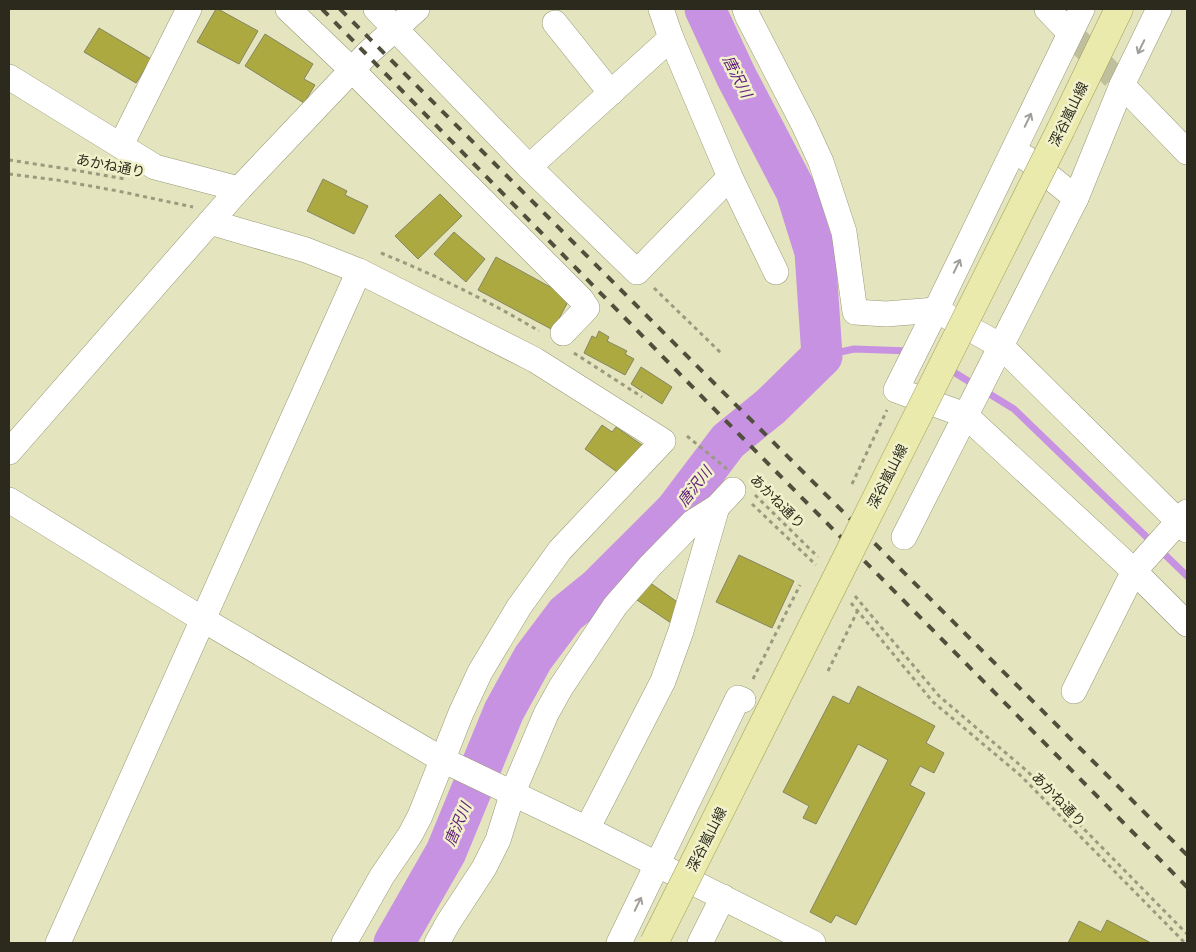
<svg xmlns="http://www.w3.org/2000/svg" width="1196" height="952" font-family="'Golos Text','Noto Sans JP',sans-serif">
	<style>
		.lines { fill: none; stroke-linecap: round; stroke-linejoin: round }
		.stream { stroke: #c892e2; stroke-width: 7 }
		.river { stroke: #c892e2; stroke-width: 41 }
		.building { fill: #aca940; stroke: #858562 }
		.minor-tunnel { stroke: #bfbf9e; stroke-width: 25; stroke-dasharray: 25 12; stroke-linecap: butt }
		.minor-casing { stroke: #999976; stroke-width: 26 }
		.major-casing { stroke: #9f9e56; stroke-width: 29 }
		.path { stroke: #9a9a7e; stroke-width: 3; stroke-dasharray: 4 4; stroke-linecap: butt }
		.minor { stroke: #fff; stroke-width: 25 }
		.major { stroke: #ebeaad; stroke-width: 28 }
		.rail { stroke: #504f3c; stroke-width: 4; stroke-dasharray: 9 9; stroke-linecap: butt }
		.major-bridge-casing { stroke: #9f9e56; stroke-width: 29; stroke-linecap: butt }
		.major-bridge { stroke: #ebeaad; stroke-width: 28 }
		.oneway { stroke: #a09f99 }
		.labels { text-anchor: middle; dominant-baseline: central; stroke-width: 5; stroke-linejoin: round; paint-order: stroke }
		.street-label { font-size: 14px; fill: #2b2a1c; stroke: #f1f1cc }
		.water-label { font-size: 15px; font-style: italic; fill: #601b7a; stroke: #f1f1cc }
	</style>
	<rect width="100%" height="100%" fill="#e4e4bf"/>
	<g class="lines">
		<g class="stream">
			<path d="M822,356L854,349L910,351"/>
			<path d="M947,368L1014,409L1187,576"/>
		</g>
		<path class="river" d="M394,943L446,852L504,711L533,658L566,614L598,588L675,511L728,441L770,407L822,356L815,252L796,191L736,76L705,9"/>
	</g>
	<g class="building">
		<path d="M216,9H218L258,31L239,64L197,42Z"/>
		<path d="M99,28L151,59L136,83L84,52Z"/>
		<path d="M265,34L313,64L304,79L315,85L304,103L245,66Z"/>
		<path d="M323,179L347,191L345,195L368,206L354,234L307,211Z"/>
		<path d="M440,194L462,216L418,259L395,236Z"/>
		<path d="M454,232L485,259L466,282L434,254Z"/>
		<path d="M496,257L570,298L553,330L478,290Z"/>
		<path d="M599,331L609,337L607,341L627,351L625,354L634,359L625,375L584,353L592,336L596,338Z"/>
		<path d="M641,367L672,387L662,404L631,384Z"/>
		<path d="M602,425L612,432L616,427L645,447L624,477L585,449Z"/>
		<path d="M739,555L794,581L772,628L716,602Z"/>
		<path d="M649,582L683,606L671,623L637,600Z"/>
		<path d="M858,686L935,726L926,743L944,753L934,773L920,766L910,785L925,793L856,925L836,915L831,923L810,912L888,760L858,744L816,824L803,818L809,806L783,792L833,696L849,704Z"/>
		<path d="M1107,920L1151,943H1068L1079,921L1101,932Z"/>
	</g>
	<g class="lines">
		<path class="minor-tunnel" d="M1070,33L1122,85"/>
		<g class="minor-casing">
			<g id="minor">
				<path d="M288,9L352,70L581,299L587,308L563,333"/>
				<path d="M376,9L529,167L637,272L730,177"/>
				<path d="M661,9L671,38L730,177L776,272"/>
				<path d="M745,9L748,17L804,125L821,162L844,232L855,312L886,314L936,310L1001,346L1187,530"/>
				<path d="M1047,9L1070,33"/>
				<path d="M1082,9L936,310L896,390L965,415L1134,571L1187,624"/>
				<path d="M555,23L611,93"/>
				<path d="M9,77L155,167L239,189"/>
				<path d="M1122,85L1187,152"/>
				<path d="M121,145L189,9"/>
				<path d="M1026,158L1076,198"/>
				<path d="M529,167L671,38"/>
				<path d="M210,222L306,250L359,271L535,360L663,441L560,550L519,607L480,672L461,713L420,816L410,835L382,876L344,943"/>
				<path d="M9,452L239,189L367,54L417,9"/>
				<path d="M9,500L202,619L443,760L587,829L813,943"/>
				<path d="M904,537L1076,198L1122,85L1159,9"/>
				<path d="M1074,691L1134,571L1187,512"/>
				<path d="M587,829L663,681L681,631L717,507"/>
				<path d="M58,943L359,271"/>
				<path d="M437,943L448,923L484,868L498,840L513,792L546,714L561,687L615,606L650,566L693,522L717,507L733,490"/>
				<path d="M619,943L738,698L743,700"/>
				<path d="M700,943L723,897"/>
			</g>
		</g>
		<g class="major-casing">
			<path id="major" d="M1061,129L1119,9"/>
		</g>
		<g class="path">
			<path d="M9,160L68,169L125,179"/>
			<path d="M9,174L57,180L118,191L193,207"/>
			<path d="M381,253C435,275 489,301 539,331"/>
			<path d="M654,288L721,353"/>
			<path d="M574,353L642,397"/>
			<path d="M687,436L727,469"/>
			<path d="M852,484L887,410"/>
			<path d="M755,495L818,557"/>
			<path d="M752,504L816,565"/>
			<path d="M855,596L939,696L1027,771L1187,934"/>
			<path d="M851,603L933,702L1020,775L1185,943"/>
			<path d="M828,671L858,610"/>
			<path d="M753,679L800,585"/>
		</g>
		<use href="#minor" class="minor"/>
		<use href="#major" class="major"/>
		<g class="rail">
			<path d="M322,9L720,415L1187,887"/>
			<path d="M340,9L732,401L1187,855"/>
		</g>
		<g class="major-bridge-casing">
			<path id="major-bridge" d="M654,943L1061,129"/>
		</g>
		<use href="#major-bridge" class="major-bridge"/>
	</g>
	<defs><path id="oneway-shaft" d="M-6 0H5M1.5-3L5.5 0L1.5 3" fill="none" stroke-width="1.6" stroke-linecap="round" stroke-linejoin="round" transform="scale(1.25)"/></defs>
	<g class="oneway">
		<use href="#oneway-shaft" transform="translate(1141 47) rotate(116)"/>
		<use href="#oneway-shaft" transform="translate(1028 120) rotate(-64)"/>
		<use href="#oneway-shaft" transform="translate(957 266) rotate(-64)"/>
		<use href="#oneway-shaft" transform="translate(638 904) rotate(-64)"/>
	</g>
	<g class="labels">
		<g class="street-label">
			<text transform="translate(1068 114) rotate(-64)">深谷嵐山線</text>
			<text transform="translate(111 165) rotate(11)">あかね通り</text>
			<text transform="translate(887 476) rotate(-63)">深谷嵐山線</text>
			<text transform="translate(778 501) rotate(45)">あかね通り</text>
			<text transform="translate(1059 799) rotate(46)">あかね通り</text>
			<text transform="translate(706 839) rotate(-63)">深谷嵐山線</text>
		</g>
		<g class="water-label">
			<text transform="translate(738 76) rotate(63)">唐沢川</text>
			<text transform="translate(694 486) rotate(-52)">唐沢川</text>
			<text transform="translate(457 824) rotate(-67)">唐沢川</text>
		</g>
	</g>
	<rect width="1196" height="952" fill="none" stroke="#2b2a1c" stroke-width="20"/>
</svg>
